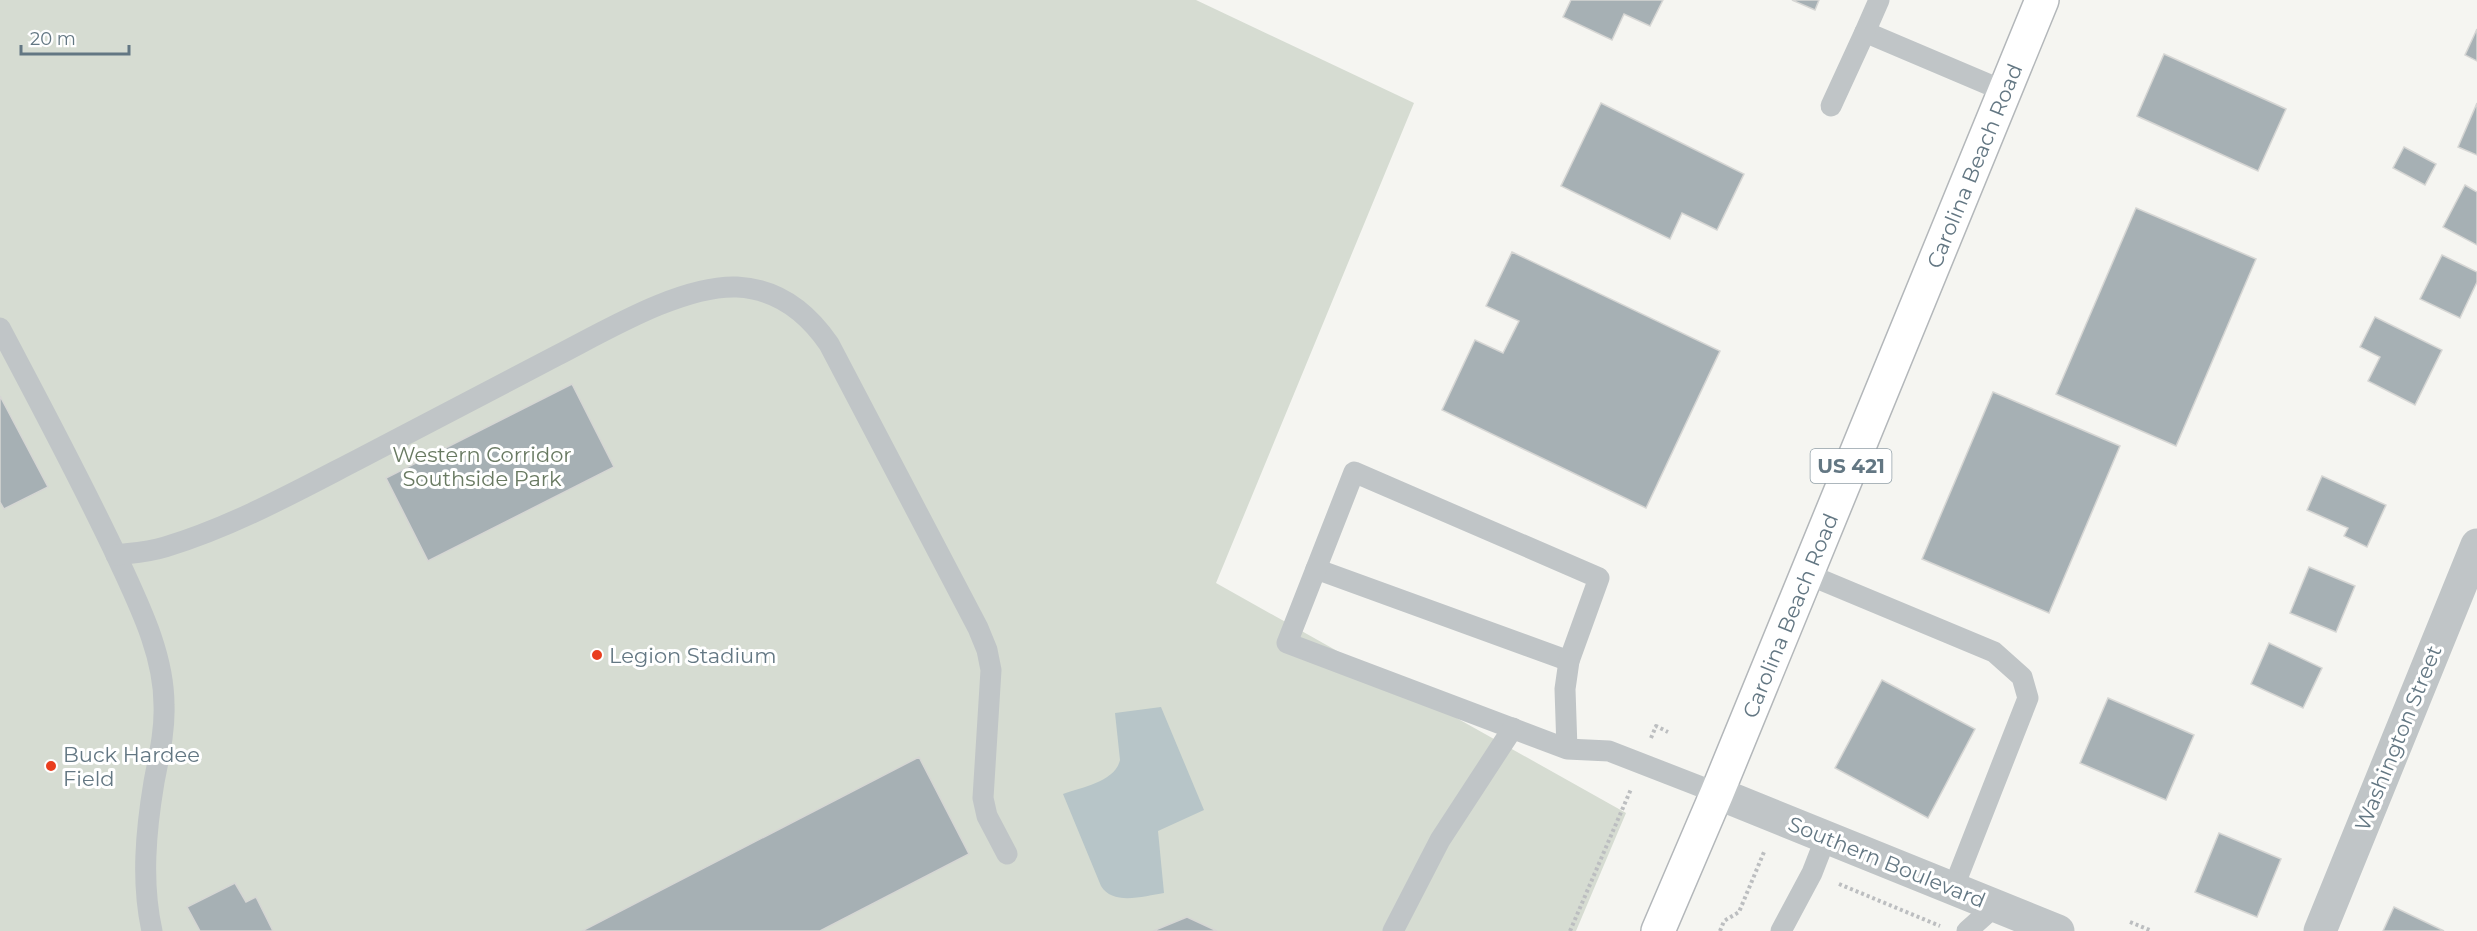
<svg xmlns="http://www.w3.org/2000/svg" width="2477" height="931" font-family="Montserrat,sans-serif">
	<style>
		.green { fill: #d6dcd2 }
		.water { fill: #b7c5c8 }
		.building { fill: #a6b0b4; stroke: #d6d6d4; stroke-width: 1.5 }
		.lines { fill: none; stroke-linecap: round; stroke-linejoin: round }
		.trunk-casing { stroke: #b3b7ba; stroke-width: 36 }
		.path { stroke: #bcbec0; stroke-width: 4; stroke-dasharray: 3 3; stroke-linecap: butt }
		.service { stroke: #c0c5c7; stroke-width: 21 }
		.minor { stroke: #c0c5c7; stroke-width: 33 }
		.tertiary { stroke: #c0c5c7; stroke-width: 33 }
		.trunk { stroke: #fff; stroke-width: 33 }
		.poi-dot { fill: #e93e1e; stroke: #fff; stroke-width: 2 }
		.labels { text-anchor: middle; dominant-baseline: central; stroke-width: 6; stroke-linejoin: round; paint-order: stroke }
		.shield { fill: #fff; stroke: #92a0a8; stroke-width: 1.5 }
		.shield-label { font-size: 20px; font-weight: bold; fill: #637783 }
		.street-label { font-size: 21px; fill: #637783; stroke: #fff }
		.park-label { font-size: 21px; fill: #697a62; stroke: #fff }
		.poi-label { font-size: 21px; fill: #637783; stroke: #fff; text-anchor: start }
	</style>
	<rect width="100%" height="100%" fill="#f5f5f1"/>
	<path class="green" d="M0,0H1196L1414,103L1216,583L1626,813L1576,931H0Z"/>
	<path class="water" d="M1161,707L1204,810L1158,831L1164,893C1144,896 1113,906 1101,886L1063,794C1082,787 1115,782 1120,760L1115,713Z"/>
	<g class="building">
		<path d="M1571,0H1663L1650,26L1624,14L1612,40L1563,17Z"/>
		<path d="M1792,0H1819L1815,10Z"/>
		<path d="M2477,29V61L2465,55Z"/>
		<path d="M2164,54L2286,109L2258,171L2137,116Z"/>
		<path d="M1601,103L1744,174L1717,230L1682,213L1670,239L1561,186Z"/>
		<path d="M2477,103V155L2458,147Z"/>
		<path d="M2404,147L2436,164L2425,185L2393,168Z"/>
		<path d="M2465,185L2477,192V245L2443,227Z"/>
		<path d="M2136,208L2256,259L2176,446L2056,394Z"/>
		<path d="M1512,252L1720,351L1646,508L1442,410L1475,340L1503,353L1519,321L1486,306Z"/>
		<path d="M2442,255L2477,272V282L2460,318L2420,299Z"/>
		<path d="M2375,317L2442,350L2415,405L2368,381L2380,357L2360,347Z"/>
		<path d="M572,384L614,467L428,561L386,478Z"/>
		<path d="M1993,392L2120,446L2049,613L1922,559Z"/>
		<path d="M0,396L48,487L4,509L0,502Z"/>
		<path d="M2322,476L2386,505L2367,547L2344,536L2348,528L2307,510Z"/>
		<path d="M2309,567L2355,586L2336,632L2290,613Z"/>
		<path d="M2269,643L2322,668L2303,708L2251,684Z"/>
		<path d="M1882,680L1975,729L1928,818L1835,768Z"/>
		<path d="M2108,698L2194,735L2166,800L2080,763Z"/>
		<path d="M919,757L969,854L820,931H582Z"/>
		<path d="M2219,833L2281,859L2257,917L2195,892Z"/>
		<path d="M235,883L246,902L256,897L273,931H200L187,907Z"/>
		<path d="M2394,907L2444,931H2383Z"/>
		<path d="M1187,917L1217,931H1153Z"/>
	</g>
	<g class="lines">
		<g class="trunk-casing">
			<g id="trunk">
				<path id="s1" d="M1658,931L1717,793L2042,0"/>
			</g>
		</g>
		<g class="path">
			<path d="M1651,738L1656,726L1668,732"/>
			<path d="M1839,884L1940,926"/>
			<path d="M2130,922L2152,931"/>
			<path d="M1570,931L1631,789"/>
			<path d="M1720,931L1724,921L1739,912L1764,852L1766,853"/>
		</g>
		<g class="service">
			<path d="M1879,0L1865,32L2004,91"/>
			<path d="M1831,106L1865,32"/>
			<path d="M0,328C40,404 81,480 118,559C139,605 164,654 164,705C165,731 159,756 154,782C146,830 141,882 152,931"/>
			<path d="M116,555C132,553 149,552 165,547C232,527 297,491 359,459C425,424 491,390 556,356C605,331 681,285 737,287C778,289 807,312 829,344L978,628L987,650L991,670L983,798L987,816L1007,854"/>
			<path d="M1316,569L1569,661"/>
			<path d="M1807,574L1994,652L2022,677L2028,698L1953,889"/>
			<path d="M1567,749L1287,643L1354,472L1599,578L1569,661L1565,689L1567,749L1609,751L1717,793"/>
			<path d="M1393,931L1440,840L1513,728"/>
			<path d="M1781,931L1812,873L1826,837"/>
			<path d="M1967,931L1995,906"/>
		</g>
		<path class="minor" d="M2320,931L2477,545"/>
		<path class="tertiary" d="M1717,793L2058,931"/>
		<use href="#trunk" class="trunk"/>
	</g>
	<g class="poi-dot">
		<circle cx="597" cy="655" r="6"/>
		<circle cx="51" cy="766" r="6"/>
	</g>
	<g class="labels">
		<rect class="shield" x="1810.5" y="449" width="81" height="34" rx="4.5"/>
		<g class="shield-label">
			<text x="1851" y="466">US 421</text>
		</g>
		<g class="street-label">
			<text stroke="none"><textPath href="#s1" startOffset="828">Carolina Beach Road</textPath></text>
			<text stroke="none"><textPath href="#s1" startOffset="342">Carolina Beach Road</textPath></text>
			<text transform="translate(2398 738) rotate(-68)">Washington Street</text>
			<text transform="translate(1887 862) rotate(22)">Southern Boulevard</text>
		</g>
		<g class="park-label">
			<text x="482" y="454">Western Corridor<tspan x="482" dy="24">Southside Park</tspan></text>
		</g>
		<g class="poi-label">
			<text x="609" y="655">Legion Stadium</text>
			<text x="63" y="754">Buck Hardee<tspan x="63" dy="24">Field</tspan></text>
		</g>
	</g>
	<path d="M21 45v9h108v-9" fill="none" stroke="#637783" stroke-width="3"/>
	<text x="30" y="45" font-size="18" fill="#637783" stroke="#ffffff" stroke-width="4.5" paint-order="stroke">20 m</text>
</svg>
